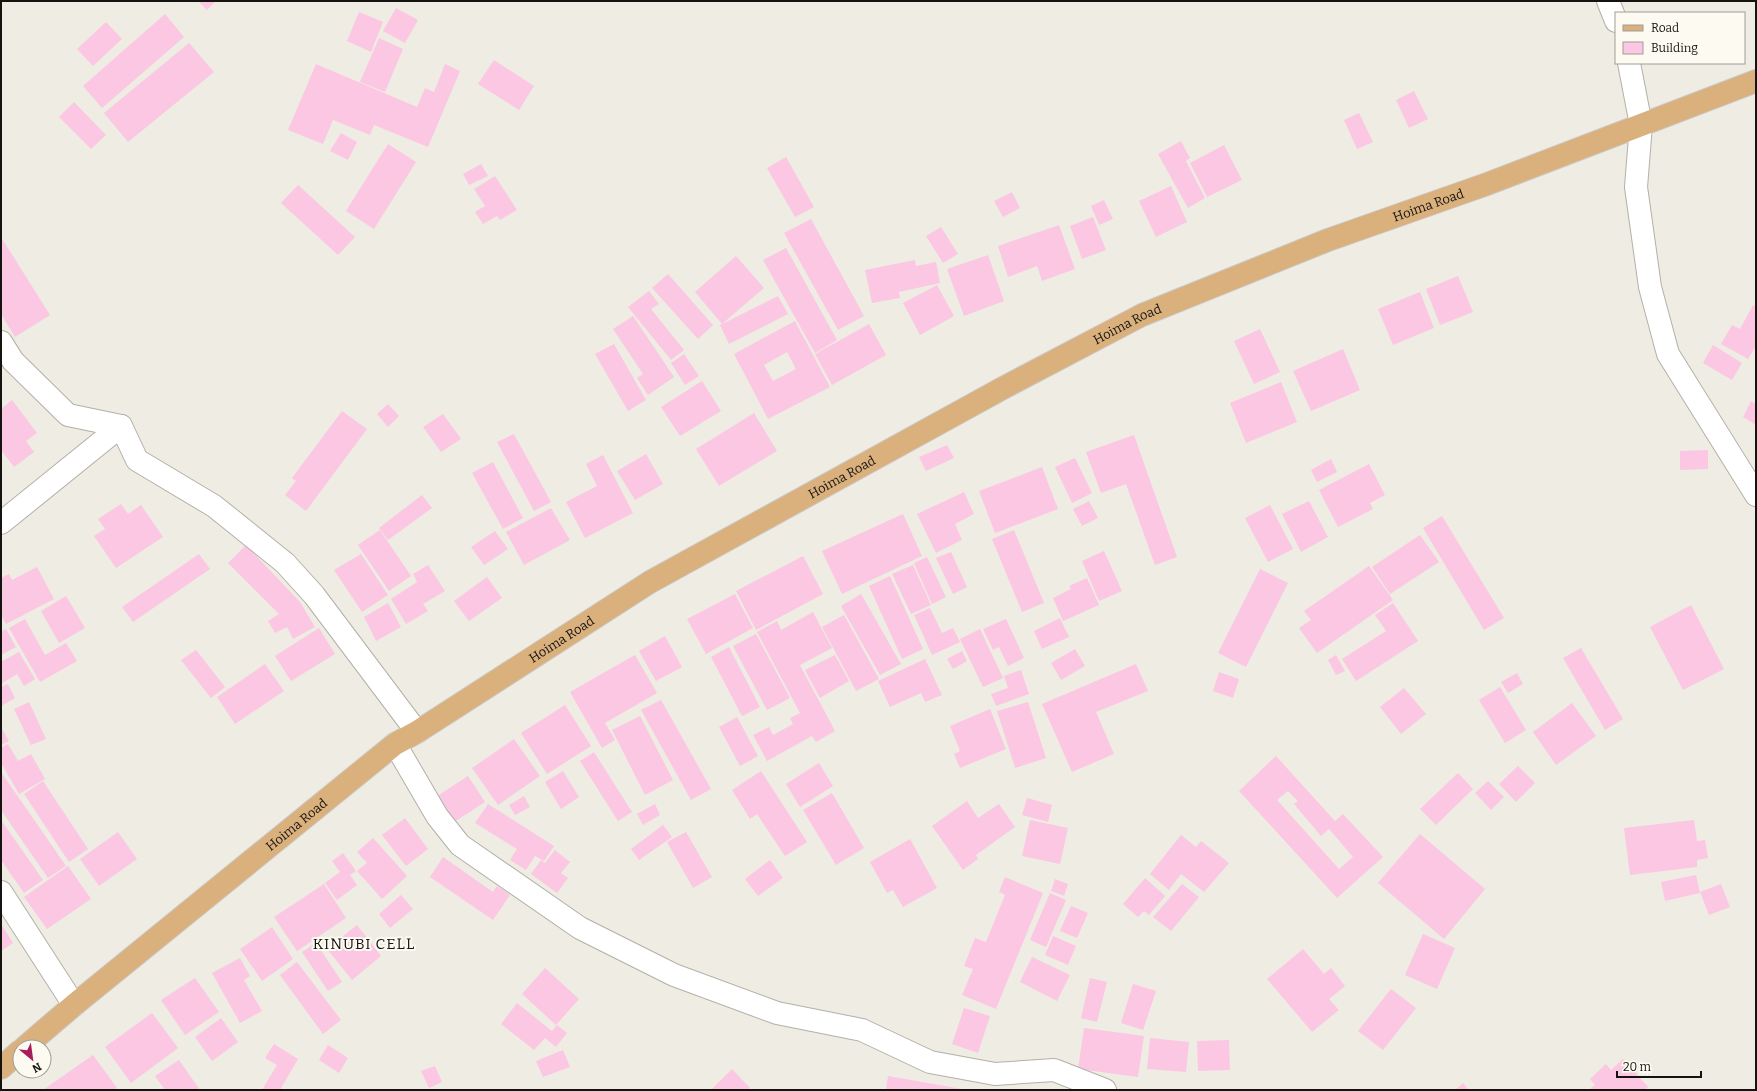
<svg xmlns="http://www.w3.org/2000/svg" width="1757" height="1091" font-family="Bitter,serif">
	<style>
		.building { fill: #fcc7e2; fill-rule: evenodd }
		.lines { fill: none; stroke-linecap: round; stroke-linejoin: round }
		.street-casing { stroke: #b3b0a8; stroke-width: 24 }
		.primary-casing { stroke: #cbcbca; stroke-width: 24 }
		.street { stroke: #fff; stroke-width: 22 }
		.primary { stroke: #dab07d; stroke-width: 22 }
		.labels { text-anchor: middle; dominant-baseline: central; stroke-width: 4; stroke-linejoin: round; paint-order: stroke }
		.street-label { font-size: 13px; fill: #141310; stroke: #fdfaf1 }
		.quarter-label { font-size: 15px; letter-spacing: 1px; fill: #141310; stroke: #fdfaf1 }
	</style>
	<rect width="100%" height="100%" fill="#efece4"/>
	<g class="building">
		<path d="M198,1H216L207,10Z"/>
		<path d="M396,8L418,20L405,43L383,31Z"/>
		<path d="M359,12L383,22L371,52L347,41Z"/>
		<path d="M165,14L184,37L102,108L83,86Z"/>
		<path d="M106,22L122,39L93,66L77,49Z"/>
		<path d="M379,38L403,49L385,92L360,82Z"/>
		<path d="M189,43L214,72L128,142L104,113Z"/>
		<path d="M494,60L534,86L519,110L478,84Z"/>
		<path d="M316,64L417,107L425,88L434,92L445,64L460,71L428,147L374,125L370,135L333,120L323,144L288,130Z"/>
		<path d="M1414,91L1428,119L1409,128L1396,100Z"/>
		<path d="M74,102L106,135L91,149L59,117Z"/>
		<path d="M1359,113L1373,142L1357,149L1344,120Z"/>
		<path d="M341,133L357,142L348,160L330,151Z"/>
		<path d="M1181,141L1190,158L1186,161L1205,198L1188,208L1158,154Z"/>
		<path d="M388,144L416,162L374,229L346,211Z"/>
		<path d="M1224,145L1242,180L1207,197L1190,163Z"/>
		<path d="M786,157L814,207L795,217L767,168Z"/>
		<path d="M481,164L488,176L469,185L463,174Z"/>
		<path d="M495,176L517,210L500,220L497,216L483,224L475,212L485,206L474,189Z"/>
		<path d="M298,185L355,237L338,255L281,203Z"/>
		<path d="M1171,186L1187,222L1156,237L1139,201Z"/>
		<path d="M1012,192L1020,208L1003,217L994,201Z"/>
		<path d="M1104,200L1113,219L1099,225L1091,206Z"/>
		<path d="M1093,217L1106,250L1082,259L1070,226Z"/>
		<path d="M811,219L864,316L838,330L784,233Z"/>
		<path d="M1059,225L1075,269L1042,281L1037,266L1008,277L998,246Z"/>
		<path d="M941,227L958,254L943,263L926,236Z"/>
		<path d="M1,237L50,315L15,337L1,314Z"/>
		<path d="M786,248L837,340L815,353L763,260Z"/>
		<path d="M988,255L1004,301L964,316L947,269Z"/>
		<path d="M736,256L764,288L722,324L695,292Z"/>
		<path d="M915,260L916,266L936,262L940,283L899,292L900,298L872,303L865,270Z"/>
		<path d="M668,274L713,325L698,339L652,288Z"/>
		<path d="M1458,276L1473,312L1440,325L1426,289Z"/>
		<path d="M937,285L954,316L920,335L903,303Z"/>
		<path d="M649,291L659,304L651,309L684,350L671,360L628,307Z"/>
		<path d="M1420,292L1434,328L1393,345L1378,309Z"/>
		<path d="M778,296L788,314L729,344L720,325Z"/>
		<path d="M1753,305L1756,307V346L1748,359L1721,344L1732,325L1740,329Z"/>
		<path d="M633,316L674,377L648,395L637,378L643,374L613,329Z"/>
		<path d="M795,321L830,387L768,419L734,354ZM787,352L796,369L773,381L764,365Z"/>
		<path d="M869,324L886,355L832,385L815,354Z"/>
		<path d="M1260,329L1280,372L1254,384L1234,341Z"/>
		<path d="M614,344L646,400L628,411L595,354Z"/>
		<path d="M1713,345L1742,363L1732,380L1703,363Z"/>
		<path d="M1343,349L1360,390L1311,411L1293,371Z"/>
		<path d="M684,354L699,376L685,385L671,363Z"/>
		<path d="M702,381L721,411L680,436L661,407Z"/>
		<path d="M1281,382L1297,422L1246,443L1230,403Z"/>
		<path d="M12,400L37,433L26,441L34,452L14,467L1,450V409Z"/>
		<path d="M1751,401L1756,404V425L1743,417Z"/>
		<path d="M388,404L399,416L388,427L377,414Z"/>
		<path d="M342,411L367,429L306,511L285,495L296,481L292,478Z"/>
		<path d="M754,413L777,451L719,486L696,449Z"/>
		<path d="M443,414L461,439L441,452L423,427Z"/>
		<path d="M514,434L551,502L534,511L497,442Z"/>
		<path d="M1134,435L1177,557L1155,565L1126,484L1101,493L1086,452Z"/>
		<path d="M947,445L954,458L926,471L919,457Z"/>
		<path d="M1708,450V469L1680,470V451Z"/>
		<path d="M646,454L663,484L635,500L617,471Z"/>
		<path d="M603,455L633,513L585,538L566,502L597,486L586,464Z"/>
		<path d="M1075,458L1092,493L1072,503L1055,467Z"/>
		<path d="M1331,459L1337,472L1317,482L1311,470Z"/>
		<path d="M493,462L523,518L503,529L472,473Z"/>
		<path d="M1369,464L1385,495L1370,503L1373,509L1338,527L1319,490Z"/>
		<path d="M1042,467L1058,509L995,533L979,491Z"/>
		<path d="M964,492L974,514L955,524L962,540L936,553L917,514Z"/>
		<path d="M422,495L432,508L388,540L379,528Z"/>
		<path d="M1089,501L1098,518L1082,526L1073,509Z"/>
		<path d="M1309,501L1328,537L1301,552L1282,514Z"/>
		<path d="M121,504L128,514L141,505L163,537L116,568L94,536L105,529L98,519Z"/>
		<path d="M1270,505L1293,549L1268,562L1245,518Z"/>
		<path d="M551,508L570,540L524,565L506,532Z"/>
		<path d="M903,514L922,556L842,594L822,551Z"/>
		<path d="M1442,516L1504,618L1484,630L1423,528Z"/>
		<path d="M380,530L411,576L389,591L358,545Z"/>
		<path d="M1014,530L1044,603L1022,612L992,539Z"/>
		<path d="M495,531L508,549L484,565L471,547Z"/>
		<path d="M1420,535L1439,562L1390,594L1372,567Z"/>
		<path d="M246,545L300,602L315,627L293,639L287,627L275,633L268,621L279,614L228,563Z"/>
		<path d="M1104,551L1122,591L1099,601L1082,561Z"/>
		<path d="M951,552L967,587L953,594L936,558Z"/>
		<path d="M199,554L210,569L133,622L122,607Z"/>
		<path d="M361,554L388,595L362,612L334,570Z"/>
		<path d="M803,556L823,594L756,630L736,591Z"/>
		<path d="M927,557L946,597L932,604L914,563Z"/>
		<path d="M428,565L445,591L423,604L428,611L406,624L391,599L417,582L413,574Z"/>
		<path d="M913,565L931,605L911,614L892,574Z"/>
		<path d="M1369,566L1393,600L1317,653L1299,628L1311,620L1304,611Z"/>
		<path d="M37,567L54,599L6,624L1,615V578L9,574L12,580Z"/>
		<path d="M1260,569L1288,583L1246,667L1218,653Z"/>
		<path d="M890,576L923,649L902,659L869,586Z"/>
		<path d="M487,577L502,598L469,621L454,601Z"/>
		<path d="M1087,578L1099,605L1063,621L1053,598L1071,589L1069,586Z"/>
		<path d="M735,594L753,628L706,654L687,619Z"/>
		<path d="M861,594L901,664L880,675L841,606Z"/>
		<path d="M66,596L85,628L59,643L41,611Z"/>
		<path d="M388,603L401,627L376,641L364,617Z"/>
		<path d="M1393,603L1418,641L1356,681L1342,659L1386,631L1375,615Z"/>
		<path d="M1691,605L1724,669L1683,690L1650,627Z"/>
		<path d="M930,608L942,633L953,628L960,642L932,655L914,615Z"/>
		<path d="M813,612L832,648L800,665L835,731L816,742L812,736L767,761L753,735L769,727L773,735L793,724L790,718L800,713L757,632L777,621L781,630Z"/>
		<path d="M844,615L879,679L856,691L822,627Z"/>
		<path d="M1060,618L1069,637L1042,649L1034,631Z"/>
		<path d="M25,619L45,655L66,643L77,661L40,682L9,628Z"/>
		<path d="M1006,619L1024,658L1008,666L999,647L993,650L983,629Z"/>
		<path d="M319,628L335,654L291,681L275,656Z"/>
		<path d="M6,629L16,647L1,655V632Z"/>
		<path d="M980,629L1003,678L983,687L960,639Z"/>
		<path d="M756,634L790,698L767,710L733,646Z"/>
		<path d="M665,636L682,667L656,681L639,651Z"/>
		<path d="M729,647L760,707L742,716L711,657Z"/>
		<path d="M1581,648L1623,719L1605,730L1563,658Z"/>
		<path d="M1075,649L1085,666L1061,680L1051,663Z"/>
		<path d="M196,650L225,687L211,698L181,660Z"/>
		<path d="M962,651L967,661L953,669L947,659Z"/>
		<path d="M19,652L35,679L24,686L17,674L1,684V662Z"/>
		<path d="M635,655L657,693L605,723L615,740L602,748L570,692Z"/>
		<path d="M835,655L849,681L820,698L805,670Z"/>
		<path d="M1336,655L1345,671L1336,675L1328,660Z"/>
		<path d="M925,659L942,695L925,702L921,693L890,707L878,681Z"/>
		<path d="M265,664L284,691L235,724L217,697Z"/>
		<path d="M1136,664L1148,691L1096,712L1114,754L1072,772L1042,704Z"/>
		<path d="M1021,670L1029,694L996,706L991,694L1008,688L1004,676Z"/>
		<path d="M1219,672L1239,679L1233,698L1213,691Z"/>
		<path d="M1517,673L1523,684L1508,693L1501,682Z"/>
		<path d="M8,684L15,698L1,706V687Z"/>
		<path d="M1500,687L1526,730L1505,743L1479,700Z"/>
		<path d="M1404,688L1426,714L1401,734L1380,707Z"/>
		<path d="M661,700L711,789L691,800L641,710Z"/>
		<path d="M29,702L46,739L31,745L14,709Z"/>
		<path d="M1028,702L1046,758L1015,768L997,711Z"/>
		<path d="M1572,703L1596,736L1556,765L1533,732Z"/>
		<path d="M565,705L591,746L547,774L521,733Z"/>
		<path d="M990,709L1006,749L960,768L954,754L960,751L950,726Z"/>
		<path d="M640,716L673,780L645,795L612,730Z"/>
		<path d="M737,717L758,756L740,766L719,727Z"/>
		<path d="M1,727L9,741L1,745Z"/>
		<path d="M514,739L540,776L498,805L472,768Z"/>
		<path d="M8,744L18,761L31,754L45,779L19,794L1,763V748Z"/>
		<path d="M594,752L632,812L618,821L580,761Z"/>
		<path d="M1276,756L1335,821L1343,814L1383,857L1337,898L1239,791ZM1288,791L1298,801L1294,804L1321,836L1329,829L1353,857L1339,869L1277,800Z"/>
		<path d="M819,763L833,786L800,807L786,784Z"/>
		<path d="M1518,766L1535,783L1516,802L1499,784Z"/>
		<path d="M563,771L579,797L561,809L545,782Z"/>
		<path d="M761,771L807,842L785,856L757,814L750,819L732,790Z"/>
		<path d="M1,772L66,866L48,878L1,810Z"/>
		<path d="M1458,773L1473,789L1436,825L1420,809Z"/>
		<path d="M468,776L485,802L448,826L431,800Z"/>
		<path d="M43,781L88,849L69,862L24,794Z"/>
		<path d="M1488,781L1504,797L1491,810L1475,793Z"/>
		<path d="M832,793L864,848L836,865L803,810Z"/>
		<path d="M524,796L530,807L515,815L509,805Z"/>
		<path d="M1027,798L1052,805L1048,822L1022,815Z"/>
		<path d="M967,801L978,818L999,804L1015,827L976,855L978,859L963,870L932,826Z"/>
		<path d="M488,804L554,846L544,861L535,856L526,870L510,860L517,849L475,823Z"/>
		<path d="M655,804L660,815L643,825L637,814Z"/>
		<path d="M405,818L428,849L406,866L382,835Z"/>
		<path d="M1,820L43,880L24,893L1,860Z"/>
		<path d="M1030,820L1068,828L1060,864L1022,856Z"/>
		<path d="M1694,820L1697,841L1705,840L1708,858L1697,860V867L1630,875L1624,828Z"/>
		<path d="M663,825L672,837L639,860L631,849Z"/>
		<path d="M118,832L137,859L99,886L80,859Z"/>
		<path d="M686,832L712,877L693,888L667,842Z"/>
		<path d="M1420,834L1485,889L1444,939L1378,883Z"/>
		<path d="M1181,835L1196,847L1201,841L1229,863L1204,892L1181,874L1169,890L1150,874Z"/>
		<path d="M373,838L407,876L382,899L357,871L367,863L357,852Z"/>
		<path d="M910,839L937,888L903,907L893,890L887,893L870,862Z"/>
		<path d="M555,850L570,862L561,873L568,878L557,893L531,874L541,860L545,863Z"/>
		<path d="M343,853L356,871L350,875L357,885L337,900L325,883L340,872L332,861Z"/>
		<path d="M443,857L493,892L497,886L510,895L493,920L430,877Z"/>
		<path d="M770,860L783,878L758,896L745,879Z"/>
		<path d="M68,866L91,899L47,929L24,897Z"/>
		<path d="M1696,875L1700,893L1665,901L1661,882Z"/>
		<path d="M1005,877L1043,893L996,1009L962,995L973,969L964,966L975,938L986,942L1005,895L999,892Z"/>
		<path d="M1145,878L1165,896L1149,915L1144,911L1138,917L1123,904Z"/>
		<path d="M1055,879L1068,884L1064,896L1051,891Z"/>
		<path d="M324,884L346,918L297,951L274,917Z"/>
		<path d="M1182,884L1199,897L1171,931L1153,917Z"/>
		<path d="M1721,884L1730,907L1709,915L1700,892Z"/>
		<path d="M1050,893L1066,900L1046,947L1030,940Z"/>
		<path d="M401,895L413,909L390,928L379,914Z"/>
		<path d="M1071,906L1088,913L1077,938L1060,931Z"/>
		<path d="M1,924L13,943L1,951Z"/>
		<path d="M357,925L381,956L352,980L327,949Z"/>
		<path d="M272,927L293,959L262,981L240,949Z"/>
		<path d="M1423,934L1455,948L1437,989L1405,975Z"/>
		<path d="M1053,936L1076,946L1068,965L1045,955Z"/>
		<path d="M316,943L342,982L328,991L302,952Z"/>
		<path d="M1303,949L1324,974L1331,968L1345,986L1329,999L1339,1010L1312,1032L1267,979Z"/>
		<path d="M1032,957L1070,975L1057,1001L1020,982Z"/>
		<path d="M240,958L250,976L244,980L262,1011L240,1023L212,973Z"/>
		<path d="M297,962L341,1020L323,1034L280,975Z"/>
		<path d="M545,968L579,999L556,1025L522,994Z"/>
		<path d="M195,978L219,1012L185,1035L161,1000Z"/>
		<path d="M1090,978L1107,982L1097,1022L1081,1018Z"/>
		<path d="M1133,984L1156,991L1143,1030L1121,1023Z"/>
		<path d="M1391,989L1416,1008L1383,1050L1358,1031Z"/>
		<path d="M517,1003L552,1031L557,1025L567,1033L556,1047L545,1038L534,1050L501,1024Z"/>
		<path d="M964,1008L990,1016L978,1053L952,1044Z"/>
		<path d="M152,1013L178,1048L131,1083L105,1047Z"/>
		<path d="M221,1018L238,1042L212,1061L195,1037Z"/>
		<path d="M1084,1028L1144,1036L1138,1077L1078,1069Z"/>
		<path d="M1150,1038L1189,1042L1186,1072L1147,1069Z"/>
		<path d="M1229,1040L1230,1070L1198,1071L1197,1041Z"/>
		<path d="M274,1044L298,1059L280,1090H262L277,1065L265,1058Z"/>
		<path d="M328,1045L348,1058L339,1073L319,1060Z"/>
		<path d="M563,1050L570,1067L543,1077L536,1061Z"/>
		<path d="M93,1055L117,1088L114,1090H43Z"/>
		<path d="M1623,1059L1648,1087L1645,1090H1589L1595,1085L1590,1079L1606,1064L1611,1070Z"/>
		<path d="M179,1060L200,1090H165L155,1076Z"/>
		<path d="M435,1066L442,1082L429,1088L421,1071Z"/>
		<path d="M732,1069L750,1088L747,1090H711Z"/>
		<path d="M888,1076L962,1089V1090H886Z"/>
		<path d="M1463,1083L1469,1090H1455Z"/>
	</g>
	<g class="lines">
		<g class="street-casing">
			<g id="street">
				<path d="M1608,1L1616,21"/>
				<path d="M1629,63L1641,125L1636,187L1650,287L1668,354L1756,495"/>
				<path d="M1,342L13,361L68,415L121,426L137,460L214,506L285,563L314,595L417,732"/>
				<path d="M1,523L121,426"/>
				<path d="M395,744L437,816L460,845L580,928L674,975L777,1013L862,1030L930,1062L995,1074L1054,1070L1105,1090"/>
				<path d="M1,892L74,1005"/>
			</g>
		</g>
		<g class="primary-casing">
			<g id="primary">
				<path id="s1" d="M25,1047L74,1005L395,744L417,732L650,582L1003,388L1142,315L1328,240L1487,184L1756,81"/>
				<path d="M1,1068L20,1051"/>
			</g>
		</g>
		<use href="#street" class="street"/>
		<use href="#primary" class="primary"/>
	</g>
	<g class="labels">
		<g class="street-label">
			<text stroke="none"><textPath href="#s1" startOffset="1647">Hoima Road</textPath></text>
			<text stroke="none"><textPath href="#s1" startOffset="1323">Hoima Road</textPath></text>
			<text stroke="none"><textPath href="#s1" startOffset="999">Hoima Road</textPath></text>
			<text stroke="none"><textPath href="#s1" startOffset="675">Hoima Road</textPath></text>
			<text stroke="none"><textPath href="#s1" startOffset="351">Hoima Road</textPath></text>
		</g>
		<g class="quarter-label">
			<text x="364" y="944">KINUBI CELL</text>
		</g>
	</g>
	<rect width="1757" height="1091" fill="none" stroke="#141310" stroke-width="4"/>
	<rect x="1615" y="12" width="130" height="52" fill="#fdfaf1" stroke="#a09e97"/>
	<rect x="1623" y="25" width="20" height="6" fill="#dab07d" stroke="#a09e97"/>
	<text x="1651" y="32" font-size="12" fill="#141310">Road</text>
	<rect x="1623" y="42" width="20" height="12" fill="#fcc7e2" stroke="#a09e97"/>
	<text x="1651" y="52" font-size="12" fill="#141310">Building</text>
	<g transform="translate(32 1059) rotate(151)"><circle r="19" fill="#fdfaf1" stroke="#a09e97"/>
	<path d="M0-3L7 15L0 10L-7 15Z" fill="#a91c5c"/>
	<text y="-6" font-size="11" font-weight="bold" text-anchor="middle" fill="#141310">N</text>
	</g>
	<path d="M1617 1071v6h84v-6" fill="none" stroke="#141310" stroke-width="2"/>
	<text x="1623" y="1071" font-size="12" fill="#141310" stroke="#fdfaf1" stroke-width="3" paint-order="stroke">20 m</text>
</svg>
